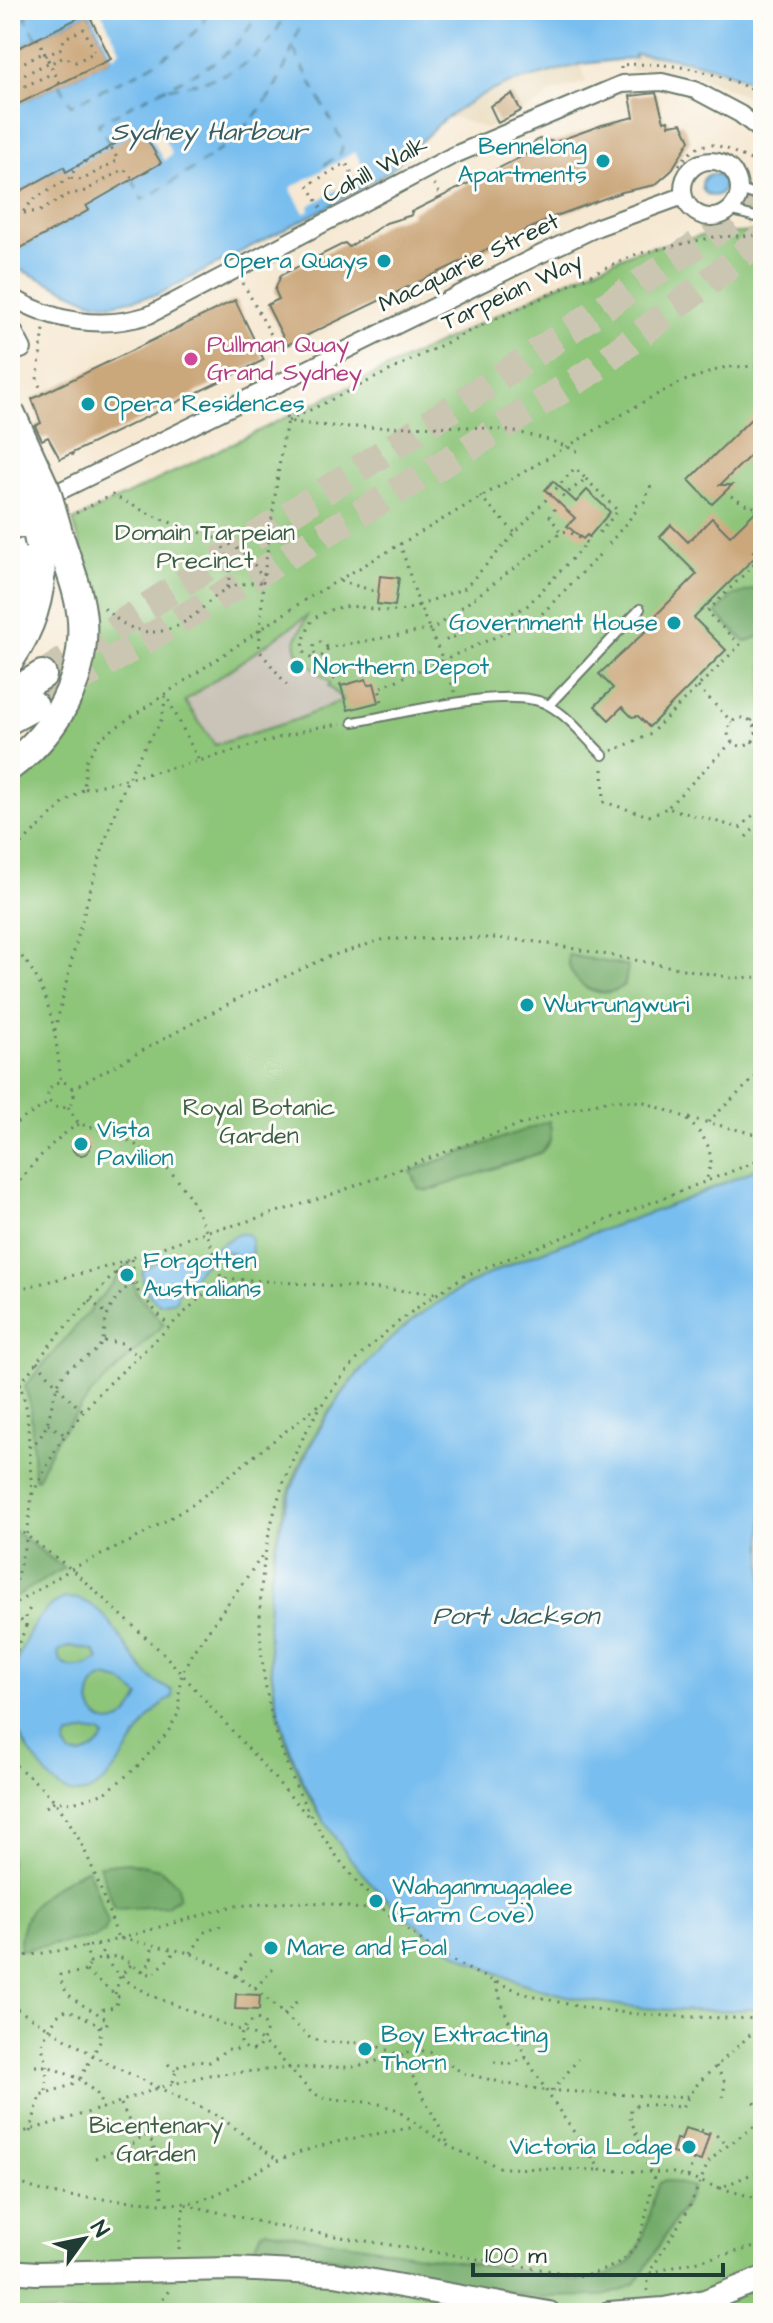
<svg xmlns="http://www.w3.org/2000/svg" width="773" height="2323" font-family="'Architects Daughter',sans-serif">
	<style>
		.built { fill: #e8d9ba }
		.industrial { fill: #c9c3b8 }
		.green { fill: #8dc579; stroke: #568156; stroke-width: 2; fill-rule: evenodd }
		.forest { fill: #72aa69; stroke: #48744e; stroke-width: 2 }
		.water { fill: #78beef; stroke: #4c7e92; stroke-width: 2; fill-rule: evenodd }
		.pier { fill: #f6e8d2 }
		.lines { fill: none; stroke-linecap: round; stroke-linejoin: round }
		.ferry { stroke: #355d63; stroke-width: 2; stroke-dasharray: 10 8; stroke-linecap: butt }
		.building { fill: #cba77b }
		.highway-tunnel { stroke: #cbc6b2; stroke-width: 28; stroke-dasharray: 28 14; stroke-linecap: butt }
		.lane-casing { stroke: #6a796b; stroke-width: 12 }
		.street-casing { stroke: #6a796b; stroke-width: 20 }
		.secondary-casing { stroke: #6a796b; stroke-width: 26 }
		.highway-casing { stroke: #6a796b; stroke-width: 32 }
		.path { stroke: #6a796b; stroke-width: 3; stroke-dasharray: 2 6; stroke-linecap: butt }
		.lane { stroke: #fff; stroke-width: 8 }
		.street { stroke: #fff; stroke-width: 16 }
		.secondary { stroke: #fff; stroke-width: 22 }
		.highway { stroke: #fff; stroke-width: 28 }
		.highway-bridge-casing { stroke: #6a796b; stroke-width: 32; stroke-linecap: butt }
		.path-bridge { stroke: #6a796b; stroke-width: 3; stroke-dasharray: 2 6; stroke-linecap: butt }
		.highway-bridge { stroke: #fff; stroke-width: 28 }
		.culture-dot { fill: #0f9aa8; stroke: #fdfcf7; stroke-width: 3 }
		.hotel-dot { fill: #d1479c; stroke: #fdfcf7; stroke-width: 3 }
		.labels { text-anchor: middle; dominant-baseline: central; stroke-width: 6; stroke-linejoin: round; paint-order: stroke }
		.culture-label { font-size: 24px; fill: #0d838f; stroke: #fdfcf7; text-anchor: start }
		.street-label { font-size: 24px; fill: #1f3d34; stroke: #fdfcf7 }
		.hotel-label { font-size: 24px; fill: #b23c85; stroke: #fdfcf7; text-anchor: start }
		.park-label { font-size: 24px; fill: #3a5f45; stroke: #fdfcf7 }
		.water-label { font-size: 26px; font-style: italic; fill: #355d63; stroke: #fdfcf7 }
	</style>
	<rect width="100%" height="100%" fill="#fdfcf7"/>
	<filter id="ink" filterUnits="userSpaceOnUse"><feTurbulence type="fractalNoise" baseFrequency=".0125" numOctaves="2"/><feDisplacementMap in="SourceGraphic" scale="16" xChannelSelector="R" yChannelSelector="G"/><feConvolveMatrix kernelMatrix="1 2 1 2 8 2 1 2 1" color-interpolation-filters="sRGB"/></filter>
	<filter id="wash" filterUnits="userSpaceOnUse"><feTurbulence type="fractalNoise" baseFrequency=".006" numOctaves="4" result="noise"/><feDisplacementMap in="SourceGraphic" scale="32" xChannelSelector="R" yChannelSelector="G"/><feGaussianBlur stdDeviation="1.8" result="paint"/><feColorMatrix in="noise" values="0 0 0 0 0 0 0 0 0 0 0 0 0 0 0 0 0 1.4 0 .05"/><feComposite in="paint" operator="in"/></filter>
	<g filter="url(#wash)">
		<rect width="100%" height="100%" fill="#f6e8d2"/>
		<g class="built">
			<path d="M635,54L674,56L730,72L763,87V105L742,94L699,77L677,72L630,71V58H635Z"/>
			<path d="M582,64L586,82L550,93L543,101L487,129L452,117L443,120L480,96L507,84Z"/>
		</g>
		<path class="industrial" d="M308,615L297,652L330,683L328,687L344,700L298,719L215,745L184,701Z"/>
		<path class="green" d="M763,232V1166C732,1180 701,1194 669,1206C563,1246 449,1272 370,1360C341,1392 315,1428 298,1468C253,1575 258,1720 322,1818C331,1832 343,1844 353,1858C379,1890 407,1920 441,1943C533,2004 656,2017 763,2008V2313H10V785L54,758L91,612L90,577L73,521L560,284L635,251L709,234ZM307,616L295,641L297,652L330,683L328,686L343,700L298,719L215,745L185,701Z"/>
		<g class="forest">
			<path d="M763,586V635L745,642L716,613L732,596Z"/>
			<path d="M68,719L54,758L10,785V775Z"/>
			<path d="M568,955L628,966L625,984C603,1005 566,984 568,955Z"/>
			<path d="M549,1121C553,1135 552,1143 540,1153L428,1191L419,1189L411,1171Z"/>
			<path d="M129,1264L136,1292L164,1324L92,1393L56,1440L37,1479L34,1478L31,1409L25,1386Z"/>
			<path d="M10,1528L64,1568L10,1600Z"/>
			<path d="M127,1862L160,1869L178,1885L179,1897L167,1906L115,1909L99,1865Z"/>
			<path d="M88,1868L108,1923L104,1932L94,1938L20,1950C18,1905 52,1886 88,1868Z"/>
			<path d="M665,2180L693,2187L688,2199L636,2283L621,2291L602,2296L536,2297L315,2254L253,2252L262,2232L267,2229L284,2233L579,2281C649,2274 640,2236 658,2184Z"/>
		</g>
		<g class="water">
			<path d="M10,10H763V87C719,66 684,57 635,54V58L582,64L507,84L480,96L443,120L390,171L324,209L157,295L112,304L90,301L10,265V254L89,210L64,167L10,197V108L110,59L88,13L10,52Z"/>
			<circle cx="713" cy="185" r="11"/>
			<path d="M763,1166V2008C656,2017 533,2004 441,1943C243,1809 210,1537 370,1360C449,1272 563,1246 669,1206C701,1194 732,1180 763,1166Z"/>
			<path d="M238,1234H247L251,1239L252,1253L241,1258L227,1251C209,1257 200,1266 191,1281L182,1284L175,1301L159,1304L144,1289L142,1271L165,1258L213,1249Z"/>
			<path d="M66,1598C117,1596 125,1675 172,1690L173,1697C135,1714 113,1811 65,1791C48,1783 13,1730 10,1712C5,1680 31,1606 66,1598ZM70,1646L94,1651L99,1659C85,1668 63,1674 58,1654L60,1650ZM104,1677L121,1681L140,1696C111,1757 67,1697 104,1677ZM87,1731L100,1733L105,1737C97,1749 85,1758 70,1754L65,1745L68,1737Z"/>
		</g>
		<g class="pier">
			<path d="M96,10L98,13L101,11L120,50L113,57L91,12Z"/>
			<path d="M155,124L172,153L164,161L144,127Z"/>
			<path d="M355,152L370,178L366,180L362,176L309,206L310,210L304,213L290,188Z"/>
		</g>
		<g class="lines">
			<g class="ferry">
				<path d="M37,38L25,17L41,10"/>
				<path d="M294,50L343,143L341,153L323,166L324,169"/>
				<path d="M60,84L71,105C114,83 188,56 210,10"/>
				<path d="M169,88C221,80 267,65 286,10"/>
				<path d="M109,143L98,124C120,112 142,99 165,88C207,67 237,56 259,10"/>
				<path d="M133,180L142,200C232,147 277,117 304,10"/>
			</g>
		</g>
		<g id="blocks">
			<g class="building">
				<path d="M88,13L111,59L10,108V52Z"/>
				<path d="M656,93L664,121L668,120L669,125L682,123L690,140L671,171L655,185L622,192L556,216L287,345L267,305L279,299L275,290L281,275L345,243L349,247L386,223L412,215L411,212L527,154L531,145L539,139L555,142L602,125L634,117L630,96Z"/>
				<path d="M512,94L521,111L498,123L490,106Z"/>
				<path d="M141,129L161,163L86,206L89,210L10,254V197L64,167L66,172Z"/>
				<path d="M235,300L264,360L60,459L48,437L42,440L35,426L41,423L32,399Z"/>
				<path d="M763,407V443L720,485H732L712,504L689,480Z"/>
				<path d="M553,481L576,502L587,490L610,512L589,537L587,535L583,539L567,526L575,518L545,490Z"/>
				<path d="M763,504V542L753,551L757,555L694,618L726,650L649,727L638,716L632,717L622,707L609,720L595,706L613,688L599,674L646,631L643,628L697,574L660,537L671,525L688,542L712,518L730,536Z"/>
				<path d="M380,576L399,578L395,606L377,604Z"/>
				<path d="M366,679L368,685L374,683L379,702L348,710L341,686Z"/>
				<circle cx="81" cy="1146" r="9"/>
				<path d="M236,1994L260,1995L259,2010L235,2009Z"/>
				<path d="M685,2128L709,2135L701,2161L672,2153L676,2139L681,2140Z"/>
			</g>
		</g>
	</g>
	<g filter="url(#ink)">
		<use href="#blocks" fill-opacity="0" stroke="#6a796b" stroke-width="2"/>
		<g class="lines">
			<g class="highway-tunnel">
				<path d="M42,675L497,379L763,200"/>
				<path d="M34,706L436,468L592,371L734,262L763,236"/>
			</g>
			<g class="lane-casing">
				<g id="lane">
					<path d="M738,189L763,198"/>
					<path d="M729,210L763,219"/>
					<path d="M549,705L640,609"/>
					<path d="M353,722C397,715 511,684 548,705C569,716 586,739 603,755"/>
				</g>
			</g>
			<g class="street-casing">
				<g id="street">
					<circle cx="711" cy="189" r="28"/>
					<path d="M10,296C53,322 101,330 149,315L452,156L622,84L662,82L695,90L740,114L763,132"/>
					<path d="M10,324L23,349L13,353"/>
					<path d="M64,489L539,255L598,227L683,196"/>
				</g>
			</g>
			<g class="secondary-casing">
				<g id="secondary">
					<path d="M10,2271L36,2273L233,2269L335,2274L549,2313"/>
					<path d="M609,2313L664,2309L705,2301L763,2278"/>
				</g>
			</g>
			<g class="highway-casing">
				<g id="highway">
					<path d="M10,610L20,578L24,553"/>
					<path d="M10,659C34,624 44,586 40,545"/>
					<path d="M10,695L42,675"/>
					<path d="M10,719L34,706"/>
					<path d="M10,766C56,732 86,679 82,620C80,593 69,567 61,542"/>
				</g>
			</g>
			<g class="path">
				<path d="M37,38L60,84"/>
				<path d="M45,56L60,49L65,38L84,29L95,52L76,62L64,57L49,64"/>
				<path d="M10,69L43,53"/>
				<path d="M621,69V65C672,61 717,71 763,95"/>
				<path d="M10,93L53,73"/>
				<path d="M679,165C709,125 728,155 763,164"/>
				<path d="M434,184L441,197"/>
				<path d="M321,208L308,185L346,163L358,186"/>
				<path d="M24,213L40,211L67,195L85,191L124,169L133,179"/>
				<path d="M10,220L22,213L34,199L70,178L76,167L111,147L118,160L82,180L70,178"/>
				<path d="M471,256L473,259"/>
				<path d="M243,283L281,353"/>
				<path d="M43,394L37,380L44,329"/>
				<path d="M278,403L288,421C386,439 484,407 579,452"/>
				<path d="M288,421L472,330L637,254L714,237L763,235"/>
				<path d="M72,454L74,457"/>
				<path d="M586,479L618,511L598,534"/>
				<path d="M480,496L516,534"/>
				<path d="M731,496L749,506L763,509"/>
				<path d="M76,513L112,495C131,504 149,515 169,522C204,536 246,539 262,579"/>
				<path d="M219,540C229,556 233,571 226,589"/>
				<path d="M400,543L419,605L465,588L575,468L586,479L563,496L550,516L561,533"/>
				<path d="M609,544L636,511V506L644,502L652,483"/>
				<path d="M340,581L378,592"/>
				<path d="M104,608C134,638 164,640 197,613C206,605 215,595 226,589C236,583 251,583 262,582"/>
				<circle cx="320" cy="649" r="7"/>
				<path d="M326,648L433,629L562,532L568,531L587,543L526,607L442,642"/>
				<path d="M287,685L259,650L263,582L283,439L288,421"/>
				<path d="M341,685L304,652L303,641L312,620C354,589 380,624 419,605L443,660L379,688L383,706"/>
				<path d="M698,687L732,722"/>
				<path d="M455,692L443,660L537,619L603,551"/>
				<path d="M165,693L199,761"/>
				<circle cx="742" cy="732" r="14"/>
				<path d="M751,721L763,710"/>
				<path d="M752,741L763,753"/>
				<path d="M732,742L667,808L740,828L763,805"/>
				<path d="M612,751L649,735L740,645L707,612L763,555"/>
				<path d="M603,769L604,802L649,816L667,808"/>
				<path d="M85,789L199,761L313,728L341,724"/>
				<path d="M746,837L763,820"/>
				<path d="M10,855L64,803L84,789L86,761L100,738L303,601L652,397L684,381L726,367L763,366"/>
				<path d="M10,946C50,977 56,1035 61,1082"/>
				<path d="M55,1030C73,954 91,878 118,804C124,787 132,769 141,753C156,725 164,730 165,692"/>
				<circle cx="61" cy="1095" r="13"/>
				<path d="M72,1089L237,999L328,957L385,939L498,938L538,942L732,978L763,977"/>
				<path d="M68,1107L79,1124C169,1145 198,1193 221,1278L438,1293"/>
				<path d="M689,1118L763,1136"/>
				<path d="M708,1122L763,1070"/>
				<path d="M10,1127L50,1102"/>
				<path d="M763,1159L466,1275C412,1309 358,1348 323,1403C193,1605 271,1888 496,1982C581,2018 672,2016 763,2019"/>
				<path d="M10,1193C30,1168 51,1140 79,1124"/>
				<path d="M131,1259L138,1291L169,1326"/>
				<path d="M115,1273L124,1276L131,1284"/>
				<path d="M10,1291L103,1268L208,1231L235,1225L325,1197L510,1128L556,1113L610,1100L644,1102L685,1117L702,1135L709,1148L711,1162L706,1182"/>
				<path d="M90,1300L107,1314"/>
				<path d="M104,1341L122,1343L138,1356"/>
				<path d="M10,1354L20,1384L10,1401"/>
				<path d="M37,1362L71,1401L84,1411"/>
				<path d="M48,1424L65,1435"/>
				<path d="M29,1447C55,1431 47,1399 63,1375C72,1361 92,1359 101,1344C105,1337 104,1328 106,1320C109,1307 123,1286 136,1283"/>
				<path d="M32,1495L27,1410L20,1384L53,1341L127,1260"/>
				<path d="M10,1523L71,1569L164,1654L308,1816"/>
				<path d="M10,1604L27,1536L32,1495L59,1443L94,1398L221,1278"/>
				<path d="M10,1607L71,1569L133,1540L192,1505L320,1404"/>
				<path d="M10,1608L26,1626L10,1668"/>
				<path d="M26,1626V1615L32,1605"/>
				<path d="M10,1760C25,1774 44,1787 56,1803C87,1843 101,1891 118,1938L190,1953L219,1966L255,1988L310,2038L325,2042L369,2043L402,2056L450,2147"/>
				<path d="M46,1807L54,1801L73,1803L105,1793L136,1768L168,1732L179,1712V1688L182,1673L192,1653L265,1552"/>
				<path d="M97,1945L112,1968L131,1984L155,1997L255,2036L274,2051L311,2092L323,2098L376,2103L395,2109L450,2147L502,2168L601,2170"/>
				<path d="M85,1946L90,1962C132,1948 121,1966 153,1975L176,1951"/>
				<path d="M191,1953L205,1932L226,1924"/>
				<path d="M10,1958L97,1945L233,1906L293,1902L326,1903L360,1909L381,1907"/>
				<path d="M86,1971L119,1997L115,2007L103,2009L99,2014"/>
				<path d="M142,1971L151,1962L152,1946"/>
				<path d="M236,1976L252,1952"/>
				<path d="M495,1982C514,2050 560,2113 601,2170L673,2173L720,2188L763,2169"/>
				<path d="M255,1988L274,1968"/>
				<path d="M115,1994L120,1976L133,1963"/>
				<path d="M10,2005L105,2062L220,2117L279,2161"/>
				<path d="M284,2015L299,1999"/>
				<path d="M257,2019C273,2025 265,2040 256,2050H250L242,2046C238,2034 245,2023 257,2019Z"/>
				<path d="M99,2026L101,2040L80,2079L97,2094L103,2108"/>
				<path d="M494,2062L511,2064L528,2057"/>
				<path d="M168,2064L175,2070"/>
				<path d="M35,2066H47L80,2079"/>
				<path d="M716,2066L725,2083L723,2097"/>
				<path d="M173,2082L177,2067L192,2061L210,2062L227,2049L235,2050L242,2046"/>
				<path d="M46,2091L47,2066L42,2046L44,2038L57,2016L66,2010C84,2014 92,2024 105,2027L108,2021C91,2006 63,2002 60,1975L86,1971L90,1962"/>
				<path d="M553,2091L578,2059"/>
				<path d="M755,2102L756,2108L763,2107"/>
				<path d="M121,2104L128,2119L153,2143L163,2203"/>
				<path d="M701,2130L716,2135L728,2145"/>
				<path d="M30,2132L40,2095L69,2086L80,2079"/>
				<path d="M10,2136L103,2108L158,2088L208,2075L289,2068L354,2067L418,2050L430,2052L463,2073L508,2084L544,2090L662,2097L689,2096L699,2082L763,2023"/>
				<path d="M95,2158L131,2145L149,2131C167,2132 171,2147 185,2125"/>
				<path d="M650,2172L630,2117L631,2109L639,2104L682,2107L689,2096"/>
				<path d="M688,2177L694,2158"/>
				<path d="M10,2178C47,2199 95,2198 136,2201C156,2202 177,2206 197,2201C224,2195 253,2171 279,2160C323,2142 370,2135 416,2127"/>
				<path d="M720,2188L763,2200"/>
				<path d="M179,2250L184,2204L285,2228L583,2276C651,2260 640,2230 655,2172"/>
				<path d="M650,2273L763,2245"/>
				<path d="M647,2291L649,2273L689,2208L708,2163L720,2151L763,2120"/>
				<path d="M154,2313L169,2290"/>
			</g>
			<use href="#lane" class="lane"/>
			<use href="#street" class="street"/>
			<use href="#secondary" class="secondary"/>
			<use href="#highway" class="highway"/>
			<g class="highway-bridge-casing">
				<g id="highway-bridge">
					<path d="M10,412L46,491L59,536"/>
					<path d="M10,466L23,524"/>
					<path d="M30,499L40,545"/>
				</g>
			</g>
			<g class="path-bridge">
				<path d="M37,38L60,84"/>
				<path d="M10,82L50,62"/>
			</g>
			<use href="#highway-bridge" class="highway-bridge"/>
		</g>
	</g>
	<g class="culture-dot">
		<circle cx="603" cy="161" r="8"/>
		<circle cx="384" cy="261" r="8"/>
		<circle cx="88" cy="404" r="8"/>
		<circle cx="674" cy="623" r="8"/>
		<circle cx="297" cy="667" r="8"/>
		<circle cx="527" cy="1005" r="8"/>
		<circle cx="81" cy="1144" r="8"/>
		<circle cx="127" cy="1275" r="8"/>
		<circle cx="376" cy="1901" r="8"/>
		<circle cx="271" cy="1948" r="8"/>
		<circle cx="365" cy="2049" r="8"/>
		<circle cx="689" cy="2147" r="8"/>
	</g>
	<circle class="hotel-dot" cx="191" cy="359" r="8"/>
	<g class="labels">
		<g class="culture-label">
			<text x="587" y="147" text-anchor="end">Bennelong<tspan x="587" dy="28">Apartments</tspan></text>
			<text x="368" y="261" text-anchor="end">Opera Quays</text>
			<text x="104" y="404">Opera Residences</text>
			<text x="658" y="623" text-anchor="end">Government House</text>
			<text x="313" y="667">Northern Depot</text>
			<text x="543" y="1005">Wurrungwuri</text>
			<text x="97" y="1130">Vista<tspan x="97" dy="28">Pavilion</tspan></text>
			<text x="143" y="1261">Forgotten<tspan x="143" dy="28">Australians</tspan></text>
			<text x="392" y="1887">Wahganmuggalee<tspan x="392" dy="28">(Farm Cove)</tspan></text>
			<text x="287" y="1948">Mare and Foal</text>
			<text x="381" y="2035">Boy Extracting<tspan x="381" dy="28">Thorn</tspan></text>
			<text x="673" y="2147" text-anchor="end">Victoria Lodge</text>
		</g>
		<g class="street-label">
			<text transform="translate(375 170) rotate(-28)">Cahill Walk</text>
			<text transform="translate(469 263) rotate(-26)">Macquarie Street</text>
			<text transform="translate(512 292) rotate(-25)">Tarpeian Way</text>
		</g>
		<g class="hotel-label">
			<text x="207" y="345">Pullman Quay<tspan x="207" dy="28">Grand Sydney</tspan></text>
		</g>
		<g class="park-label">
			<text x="205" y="533">Domain Tarpeian<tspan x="205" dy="28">Precinct</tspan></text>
			<text x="259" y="1108">Royal Botanic<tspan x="259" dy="28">Garden</tspan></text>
			<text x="156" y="2126">Bicentenary<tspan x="156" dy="28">Garden</tspan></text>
		</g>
		<g class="water-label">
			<text x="209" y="132">Sydney Harbour</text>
			<text x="516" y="1616">Port Jackson</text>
		</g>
	</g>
	<rect width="773" height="2323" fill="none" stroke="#fdfcf7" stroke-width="40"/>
	<g transform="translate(84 2239) rotate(57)" stroke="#fdfcf7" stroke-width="6" paint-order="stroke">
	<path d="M0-6L14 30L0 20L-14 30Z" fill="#1f3d34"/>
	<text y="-12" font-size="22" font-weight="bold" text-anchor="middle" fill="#1f3d34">N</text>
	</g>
	<path d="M473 2263v12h250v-12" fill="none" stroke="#1f3d34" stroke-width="4"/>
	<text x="485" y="2263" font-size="24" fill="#1f3d34" stroke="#fdfcf7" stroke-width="6" paint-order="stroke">100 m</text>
</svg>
